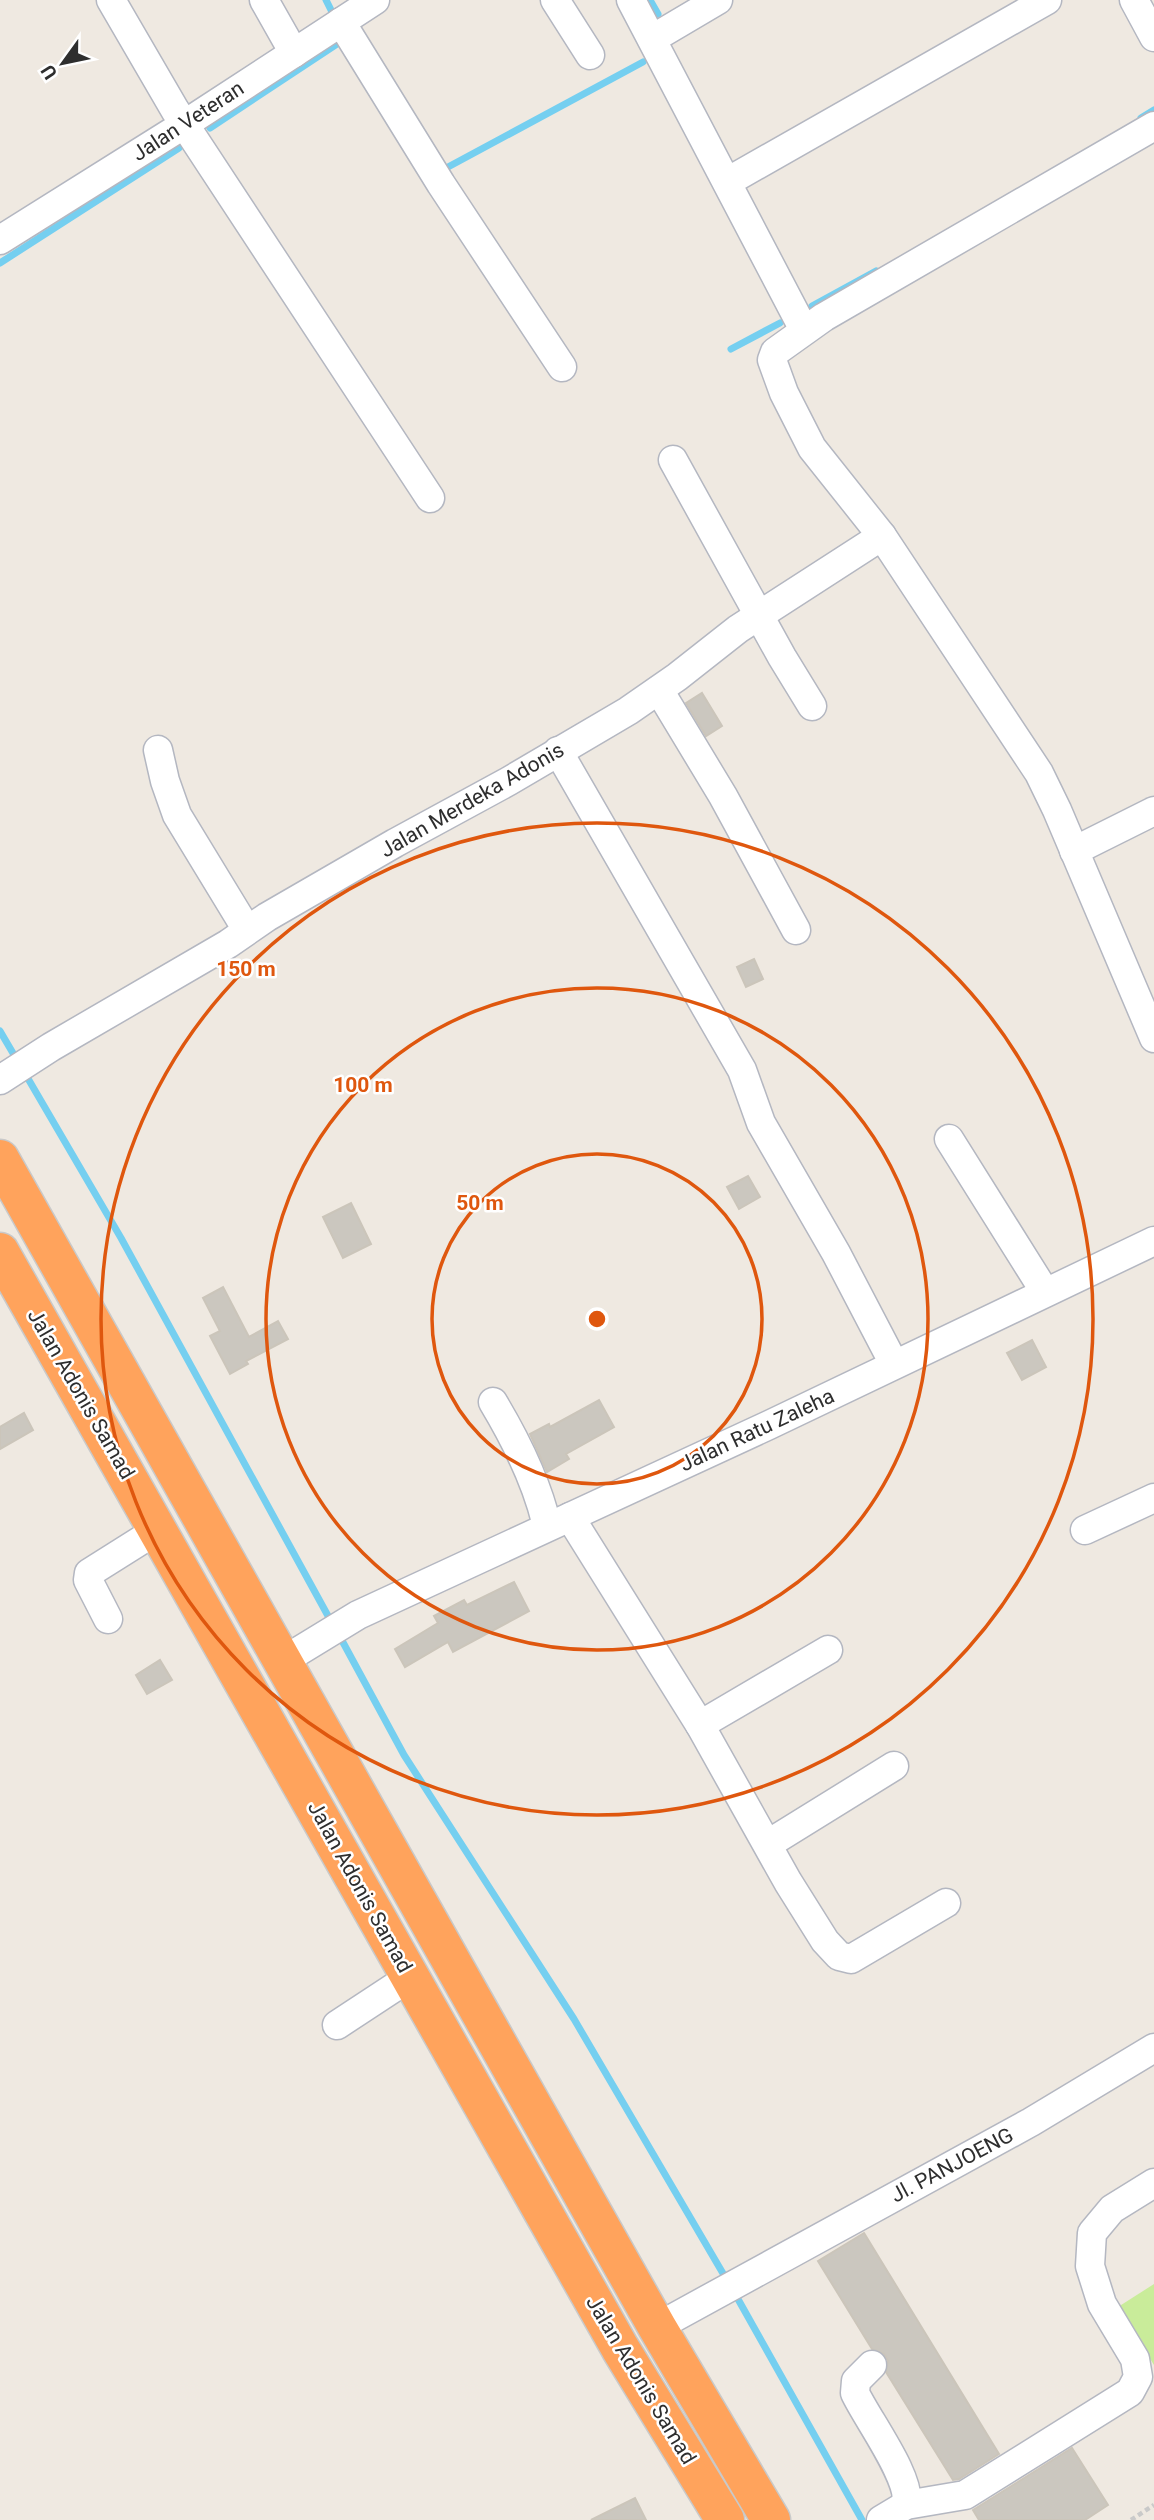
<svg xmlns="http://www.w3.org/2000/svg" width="1154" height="2520" font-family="Roboto,sans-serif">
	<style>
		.pitch { fill: #c9ec9a }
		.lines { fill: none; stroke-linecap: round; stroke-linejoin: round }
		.stream { stroke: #75cff0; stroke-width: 7 }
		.building { fill: #cbc7bf; stroke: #cbc5ba; stroke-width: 2 }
		.minor-casing { stroke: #b4b7c1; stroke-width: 31 }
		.highway-casing { stroke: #c9c9c9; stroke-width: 41 }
		.path { stroke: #c9c9c9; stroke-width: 4.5; stroke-dasharray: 5 3.5; stroke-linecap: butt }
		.minor { stroke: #fff; stroke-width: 28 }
		.highway { stroke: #ffa35c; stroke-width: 38 }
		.ring { fill: none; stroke: #df570e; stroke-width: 3.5 }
		.labels { text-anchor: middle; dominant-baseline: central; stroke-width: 5; stroke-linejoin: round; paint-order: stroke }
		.street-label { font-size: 21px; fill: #2e2e2e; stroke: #fff }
		.centre { fill: #df570e; stroke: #fff; stroke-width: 3.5 }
		.ring-label { font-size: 21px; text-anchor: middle; font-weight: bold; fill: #df570e; stroke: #fff; stroke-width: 5; stroke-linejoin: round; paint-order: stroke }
	</style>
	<rect width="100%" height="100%" fill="#efe9e1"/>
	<path class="pitch" d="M1154,2284V2365L1118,2307Z"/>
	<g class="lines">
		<g class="stream">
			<path d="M326,0L335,18"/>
			<path d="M650,0L658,14"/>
			<path d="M1141,118L1154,110"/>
			<path d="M210,128L343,40"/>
			<path d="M448,167L643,62"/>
			<path d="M0,263L179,148"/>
			<path d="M812,306L876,271"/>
			<path d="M731,349L780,323"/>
			<path d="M0,1031L17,1060"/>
			<path d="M23,1070L121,1238L333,1625"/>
			<path d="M339,1635L404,1755L574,2019L728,2282"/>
			<path d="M734,2292L862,2520"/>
		</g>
	</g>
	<g class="building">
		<path d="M702,693L722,726L706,736L686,703Z"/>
		<path d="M754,959L763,979L746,987L737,967Z"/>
		<path d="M748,1176L760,1197L739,1209L727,1187Z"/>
		<path d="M351,1203L371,1244L343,1258L323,1217Z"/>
		<path d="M223,1287L249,1337L278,1321L288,1339L246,1361L248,1364L230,1374L210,1336L220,1331L203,1298Z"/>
		<path d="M1032,1340L1046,1367L1022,1380L1007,1353Z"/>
		<path d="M599,1400L614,1427L566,1454L569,1459L547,1472L530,1434L549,1424L550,1427Z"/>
		<path d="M24,1413L33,1430L0,1449V1427Z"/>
		<path d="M514,1582L529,1611L453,1652L448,1642L405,1667L395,1649L438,1623L434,1616L464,1600L467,1605Z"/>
		<path d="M160,1660L172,1680L147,1694L136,1675Z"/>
		<path d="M864,2233L999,2454L959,2479L953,2480L886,2372L888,2361L884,2354L872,2349L818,2261Z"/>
		<path d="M1072,2448L1108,2505L1085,2520H979L973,2510Z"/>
		<path d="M635,2498L646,2520H591Z"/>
	</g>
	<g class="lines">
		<g class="minor-casing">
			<g id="minor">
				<path d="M111,0L175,110L430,498"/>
				<path d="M264,0L294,53"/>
				<path d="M555,0L590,55"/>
				<path d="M631,0L804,330"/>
				<path d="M1134,0L1154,37"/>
				<path d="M341,22L441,184L562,367"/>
				<path d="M652,39L718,0"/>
				<path d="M1154,126L824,317L775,352L772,360L784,393L812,448L882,536L1039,773L1057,810L1154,1038"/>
				<path d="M727,182L1047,0"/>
				<path d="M0,240L185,124L375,0"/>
				<path d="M673,460L782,657L812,706"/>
				<path d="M659,690L723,796L796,930"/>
				<path d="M158,750L165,781L177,815L247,930"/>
				<path d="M558,751L742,1070L761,1123L836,1253L894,1364"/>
				<path d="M1074,851L1154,811"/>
				<path d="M0,1080L51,1047L228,944L267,917L395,843L509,781L628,711L677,677L738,629L882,536"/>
				<path d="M949,1139L1045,1292"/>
				<path d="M493,1402C517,1442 537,1482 547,1526"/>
				<path d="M570,1517L700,1725L788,1882L825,1941L839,1956L851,1959L946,1903"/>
				<path d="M1085,1530L1154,1498"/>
				<path d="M108,1619L88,1580L89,1573L159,1529"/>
				<path d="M281,1662L358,1615L769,1425L1154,1241"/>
				<path d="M700,1725L828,1650"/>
				<path d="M768,1844L894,1766"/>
				<path d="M337,2025L410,1977"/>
				<path d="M657,2327L1031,2122L1154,2048"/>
				<path d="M872,2365L856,2381L855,2393C867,2419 913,2480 906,2505"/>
				<path d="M881,2520L906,2505L965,2495L1130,2392L1138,2377L1135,2359L1102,2304L1090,2266L1092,2233L1112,2209L1154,2183"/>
			</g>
		</g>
		<g class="highway-casing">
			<g id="highway">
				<path d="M0,1159L657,2327L771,2520"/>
				<path d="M0,1252L620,2348L725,2520"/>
			</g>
		</g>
		<path class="path" d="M1131,2520L1154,2505"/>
		<use href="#minor" class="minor"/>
		<use href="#highway" class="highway"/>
	</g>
	<g class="ring">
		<circle cx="597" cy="1319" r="165"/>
		<circle cx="597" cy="1319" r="331"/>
		<circle cx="597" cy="1319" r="496"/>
	</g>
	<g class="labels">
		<g class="street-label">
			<text transform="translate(188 121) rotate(-33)">Jalan Veteran</text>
			<text transform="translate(472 800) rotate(-30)">Jalan Merdeka Adonis</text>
			<text transform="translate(81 1394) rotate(60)">Jalan Adonis Samad</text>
			<text transform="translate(757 1430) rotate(-25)">Jalan Ratu Zaleha</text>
			<text transform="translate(360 1887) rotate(61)">Jalan Adonis Samad</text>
			<text transform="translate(952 2165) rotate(-28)">Jl. PANJOENG</text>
			<text transform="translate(641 2380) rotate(59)">Jalan Adonis Samad</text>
		</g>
	</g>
	<circle cx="597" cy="1319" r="10" class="centre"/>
	<g class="ring-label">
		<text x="246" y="976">150 m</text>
		<text x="363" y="1092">100 m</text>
		<text x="480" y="1210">50 m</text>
	</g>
	<g transform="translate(63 63) rotate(237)" stroke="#ffffff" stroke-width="5" paint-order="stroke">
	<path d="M0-5L12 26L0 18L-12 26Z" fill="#2e2e2e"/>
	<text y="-10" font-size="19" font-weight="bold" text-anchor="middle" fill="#2e2e2e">U</text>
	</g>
</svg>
